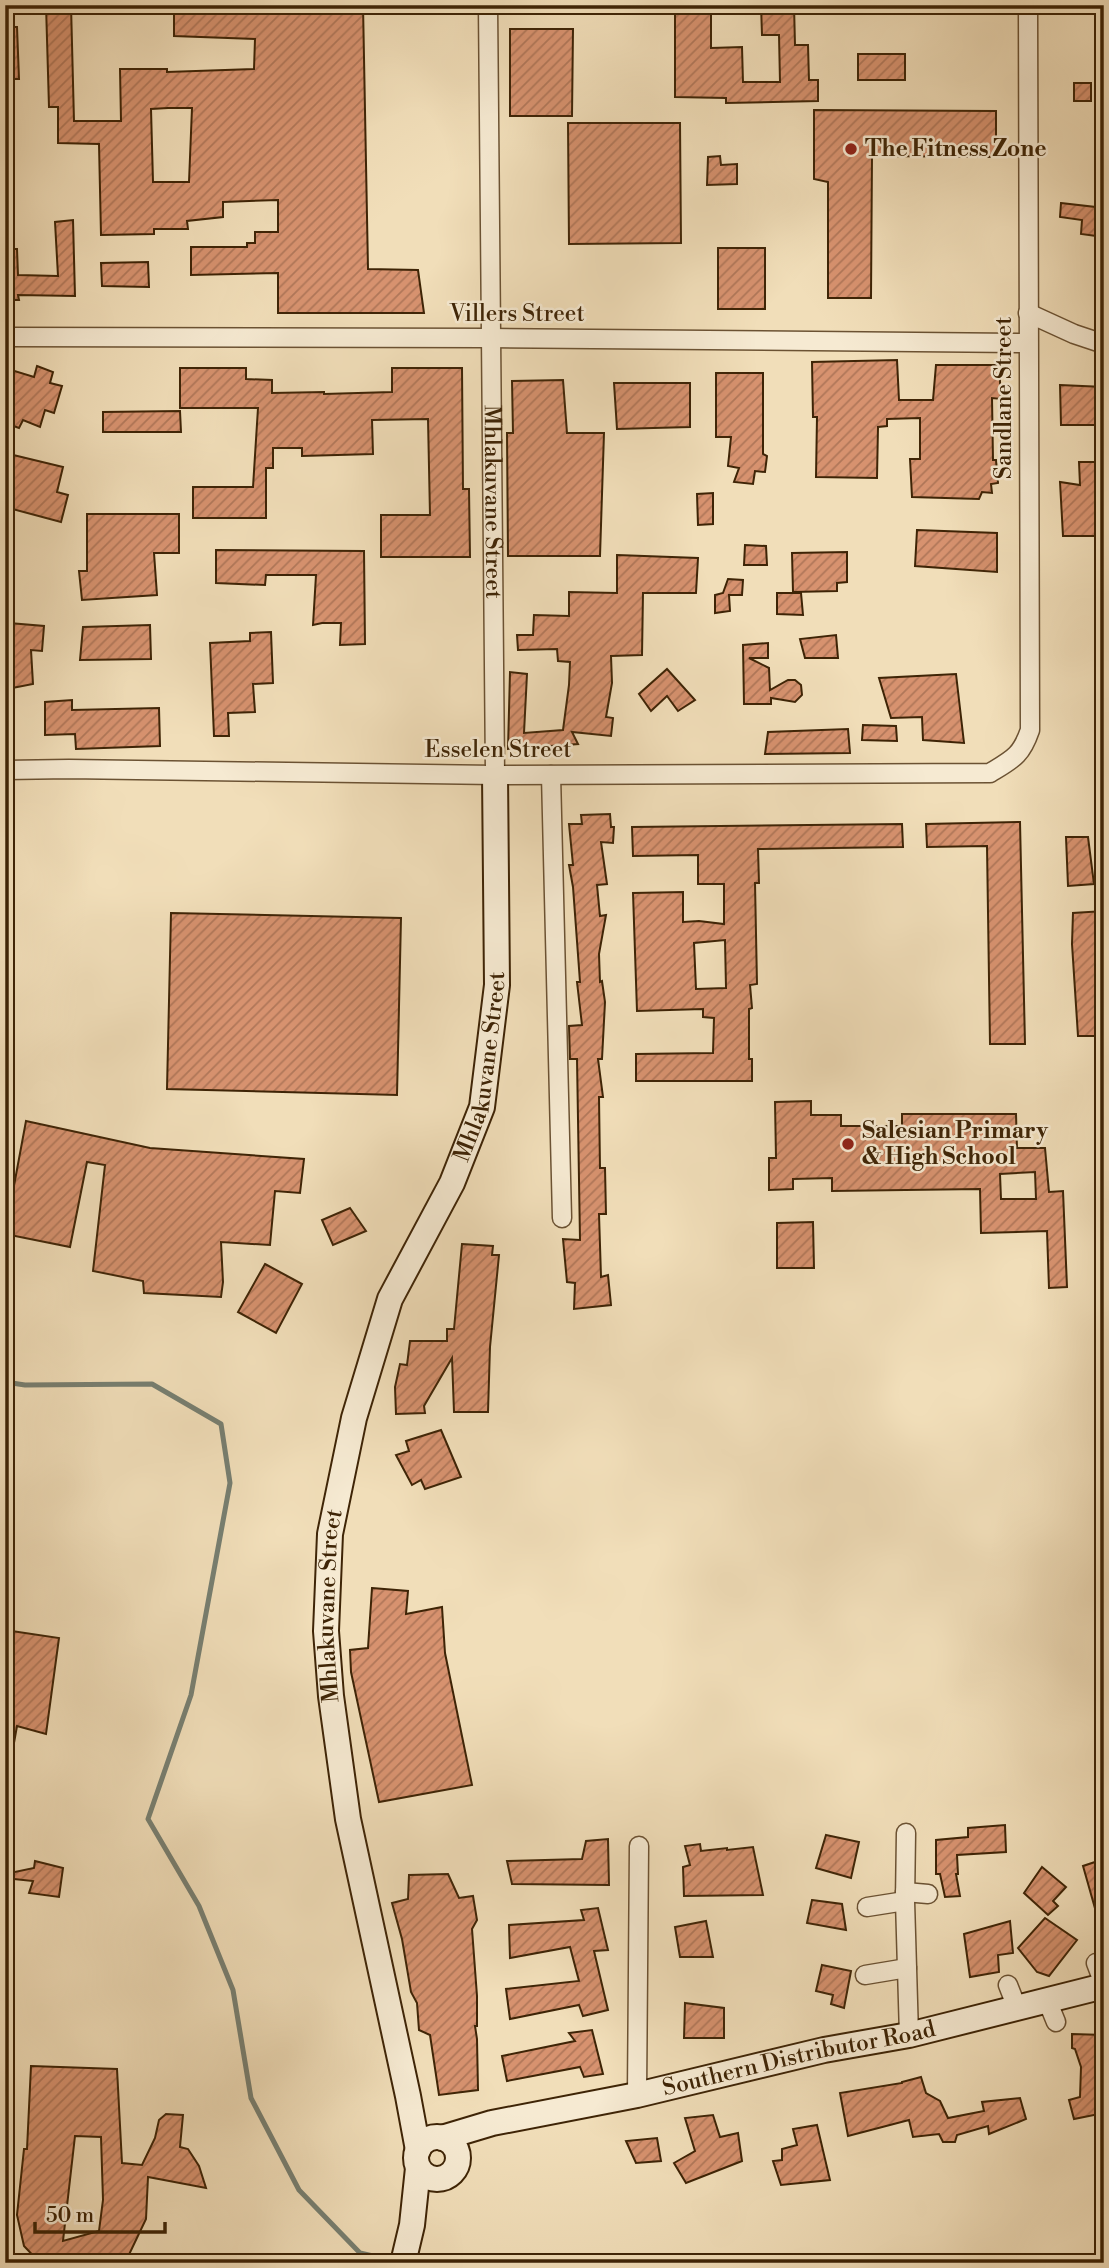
<svg xmlns="http://www.w3.org/2000/svg" width="1109" height="2268" font-family="'Libre Bodoni',serif">
	<style>
		.lines { fill: none; stroke-linecap: round; stroke-linejoin: round }
		.stream { stroke: #777f71; stroke-width: 5 }
		.building { fill: url(#building-hatch); stroke: #3e2406; stroke-width: 2; fill-rule: evenodd }
		.street-casing { stroke: #6b5233; stroke-width: 21 }
		.secondary-casing { stroke: #3e2406; stroke-width: 28 }
		.street { stroke: #f6ead2; stroke-width: 18 }
		.secondary { stroke: #f6ead2; stroke-width: 24 }
		.poi-dot { fill: #8f2418; stroke: #f6ead2; stroke-width: 2.5 }
		.labels { text-anchor: middle; dominant-baseline: central; stroke-width: 5; stroke-linejoin: round; paint-order: stroke }
		.poi-label { font-size: 23px; font-weight: bold; fill: #3e2406; stroke: #f6ead2; text-anchor: start }
		.street-label { font-size: 23px; fill: #3e2406; stroke: #f6ead2 }
	</style>
	<defs>
		<pattern id="building-hatch" width="6" height="6" patternUnits="userSpaceOnUse" patternTransform="scale(1.75)"><rect width="6" height="6" fill="#d7926f"/><path d="M-1 1l2-2M0 6l6-6M5 7l2-2" fill="none" stroke="#b07759"/></pattern>
	</defs>
	<rect width="100%" height="100%" fill="#f1deb9"/>
	<filter id="stains"><feTurbulence type="fractalNoise" baseFrequency=".00286" numOctaves="4"/><feColorMatrix values="0 0 0 0 .2 0 0 0 0 .09 0 0 0 0 .02 0 0 0 .5 -.17"/></filter>
	<radialGradient id="worn" r=".72"><stop offset=".6" stop-color="#630" stop-opacity="0"/><stop offset="1" stop-color="#630" stop-opacity=".3"/></radialGradient>
	<g class="lines">
		<g class="stream">
			<path d="M5,1382L25,1385L152,1384L221,1424L230,1483L191,1695L148,1819L199,1906L233,1990L251,2098L299,2190L360,2253L386,2259"/>
			<path d="M728,2263L943,2258L955,2263"/>
		</g>
	</g>
	<g class="building">
		<path d="M46,5H71L74,121H121L120,69H167V72L254,69L255,39L174,36V5H363L368,269L418,270L424,313H278V273L191,275V247H247V243H255V232H278V200L223,202V217L187,221L188,229H154V234L101,235L99,144L58,143V107H49ZM168,108H192L189,182H153L151,109Z"/>
		<path d="M675,5H711V48L742,47L743,82H780L779,35H762L761,5H794L795,45H808L809,80H818V101L726,103V98L675,97Z"/>
		<path d="M5,27H17L19,79H5Z"/>
		<path d="M510,29H573L572,116H510Z"/>
		<rect x="858" y="54" width="47" height="26"/>
		<rect x="1074" y="83" width="17" height="18"/>
		<path d="M814,110L996,111V157L872,156L871,298H828V182L814,179Z"/>
		<path d="M568,123H680L681,243L569,244Z"/>
		<path d="M720,156L721,165L737,164V184L707,185L708,157Z"/>
		<path d="M1061,203L1104,208V237L1081,234L1082,220L1060,217Z"/>
		<path d="M73,220L75,296L18,295L19,300H5V249H17L18,275L58,276L55,222Z"/>
		<rect x="718" y="248" width="47" height="61"/>
		<path d="M148,262L149,287L102,286L101,263Z"/>
		<path d="M897,360L899,400H933L936,365H999L1001,399L992,398L993,460H996L998,483L991,484L992,493L982,492L979,499L912,497L910,459H920V418L887,419V426L878,427L877,478L816,477L817,417H813L812,362Z"/>
		<path d="M37,366L53,372L50,383L62,386L54,413L45,410L40,427L23,420L19,428L5,423V368L34,377Z"/>
		<path d="M180,368H246V379L272,380V393L324,392V394L392,392V368H462L463,489H469L470,557H381V515H430L428,419L372,420L373,454L302,456V448H273V468H266V518H193V487H253L258,408H180Z"/>
		<path d="M716,373H763V454L767,456L765,472L755,471L753,484L734,482L739,468L728,466L731,437H716Z"/>
		<path d="M563,380L567,433H604L600,556H508L507,433H513L512,381Z"/>
		<path d="M614,383H690V427L617,429Z"/>
		<path d="M1060,385L1104,387V425H1061Z"/>
		<path d="M180,411L181,432H103V412Z"/>
		<path d="M5,453L63,467L57,492L68,495L61,522L5,507Z"/>
		<path d="M1079,462H1104V536H1063L1060,482L1080,485Z"/>
		<path d="M713,493V524L698,525L697,494Z"/>
		<path d="M87,514H179V553H154L157,595L82,600L79,571H87Z"/>
		<path d="M917,530L997,533V572L915,566Z"/>
		<path d="M745,545L766,546L767,565H744Z"/>
		<path d="M216,550L364,551L365,644L340,645L341,623H322L313,625L316,575H266L265,585L216,583Z"/>
		<path d="M847,552V582L837,583V591L793,592L792,553Z"/>
		<path d="M617,555L698,558L696,593H643L642,655L611,656L612,683L606,717L613,718L611,736L572,732L578,744L508,749L510,672L527,674L524,733L563,730L569,685L570,662L558,661L557,649L518,650L517,635H533L534,615L569,616V592L617,593Z"/>
		<path d="M728,579L743,580L742,595H729L730,611L715,613V595L723,593Z"/>
		<path d="M777,593H801L803,615L777,614Z"/>
		<path d="M9,623L44,626L42,651L31,650L33,684L7,689L5,666L10,665Z"/>
		<path d="M150,625L151,659L80,660L83,627Z"/>
		<path d="M271,632L273,683L253,684L255,712L228,713L229,736H214L210,643L250,641V633Z"/>
		<path d="M836,635L838,658H805L800,639Z"/>
		<path d="M768,643V658H749L769,668L770,690L788,680H795L801,685L802,695L795,702L771,698V704H744L743,645Z"/>
		<path d="M667,669L695,700L678,711L667,696L651,711L639,694Z"/>
		<path d="M956,674L964,743L923,740L922,717L891,718L879,678Z"/>
		<path d="M72,700V710L159,708L160,746L76,749L75,734L45,735V702Z"/>
		<path d="M863,725L896,726L897,741L862,740Z"/>
		<path d="M848,729L850,753L765,754L768,732Z"/>
		<path d="M610,814L611,827H614L613,843L601,842L607,884L597,885L600,916L606,915L599,954L600,982L602,981L605,1002L602,1059H598L603,1097H599L600,1168H605L606,1214H599L601,1277L608,1275L611,1305L574,1309L575,1283L567,1282L563,1239L580,1240L577,1059H570L569,1026L582,1025L577,982H580L573,887L569,865H573L569,824H582L581,815Z"/>
		<path d="M1020,822L1025,1044H990L987,846L927,847L926,824Z"/>
		<path d="M902,824L903,847L758,849L759,883H755L757,984L750,985L752,1008L749,1009V1059H752V1081H636V1054L713,1053L714,1018L703,1017V1009L637,1011L633,893L683,892V922L699,921L724,924V884H698V855L633,856L632,827ZM725,940L726,988L696,989L694,943Z"/>
		<path d="M1066,837H1088L1094,884L1068,886Z"/>
		<path d="M1104,911V1036H1078L1072,944L1073,913Z"/>
		<path d="M171,913L401,918L397,1095L167,1089Z"/>
		<path d="M811,1101V1115H841V1126H902V1114H1016L1017,1148H1045L1049,1192L1063,1191L1067,1287L1049,1288L1047,1231L981,1233L980,1189L832,1191V1178L793,1179V1189L769,1190V1158H776L775,1102ZM1035,1172L1036,1199H1001L1000,1174Z"/>
		<path d="M26,1121L150,1148L304,1159L300,1193L275,1191L270,1245L221,1242L223,1282L221,1297L144,1293L143,1281L93,1271L105,1165L87,1162L70,1247L5,1234Z"/>
		<path d="M350,1208L366,1231L333,1245L322,1220Z"/>
		<path d="M813,1222L814,1268H777V1223Z"/>
		<path d="M462,1244L493,1246L492,1255H499L490,1347L488,1412H454L452,1358L424,1406L425,1413L396,1414L395,1387L400,1364L407,1365L410,1341H447V1329H454Z"/>
		<path d="M265,1264L302,1284L276,1333L238,1312Z"/>
		<path d="M441,1430L461,1477L425,1489L421,1480L412,1485L396,1455L409,1451L406,1441Z"/>
		<path d="M372,1588L408,1591L406,1614L442,1607L445,1653L472,1785L379,1802L351,1672L350,1650L368,1648Z"/>
		<path d="M5,1630L59,1638L46,1734L17,1726L12,1754L5,1753Z"/>
		<path d="M1005,1825L1006,1852L957,1855L958,1874H956L960,1896L945,1897L940,1874H936V1840L968,1837V1828Z"/>
		<path d="M826,1835L859,1842L851,1878L816,1868Z"/>
		<path d="M608,1839L609,1885L512,1884L507,1861L582,1859L586,1841Z"/>
		<path d="M700,1844L701,1851L727,1848V1850L753,1847L763,1895L684,1896L683,1867L690,1865L685,1846Z"/>
		<path d="M35,1861L63,1868L59,1897L29,1893L33,1881L5,1878V1874L34,1868Z"/>
		<path d="M1098,1861L1104,1870V1925L1100,1926L1083,1866Z"/>
		<path d="M1042,1867L1066,1887L1053,1901L1058,1906L1048,1915L1024,1893Z"/>
		<path d="M448,1874L459,1898L473,1896L477,1920L472,1929L477,1996V2026H475L477,2039L478,2090L439,2095L430,2035L419,2030L417,2003L411,1992L402,1939L392,1903L408,1899L409,1875Z"/>
		<path d="M812,1900L842,1904L846,1930L807,1923Z"/>
		<path d="M598,1908L608,1950L594,1951L608,2010L583,2016L579,2005L510,2019L506,1989L579,1981L570,1947L510,1958L509,1925L584,1920L581,1910Z"/>
		<path d="M1045,1918L1077,1940L1049,1976L1037,1972L1018,1948Z"/>
		<path d="M706,1921L713,1957H680L675,1927Z"/>
		<path d="M1010,1921L1013,1953L998,1955L999,1972L970,1977L964,1934Z"/>
		<path d="M822,1965L851,1971L844,2008L831,2004L833,1995L816,1991Z"/>
		<path d="M685,2003L724,2008V2038H684Z"/>
		<path d="M592,2030L603,2074L584,2077L580,2067L507,2081L502,2056L575,2041L569,2033Z"/>
		<path d="M1072,2034L1104,2035V2113L1074,2119L1069,2100L1080,2097L1081,2067L1075,2049L1072,2048Z"/>
		<path d="M31,2066L117,2069L122,2163L142,2165L155,2138L159,2120L166,2114L183,2115L180,2147L188,2149L199,2166L206,2188L148,2177L146,2219L125,2263H40L24,2246L17,2215L24,2149H27ZM75,2136L101,2137L103,2200L99,2231L63,2241Z"/>
		<path d="M921,2077L926,2093L940,2101L948,2118L984,2111L982,2102L1020,2098L1026,2119L989,2134L988,2126L957,2135L955,2142H943L939,2134L913,2137L909,2120L848,2136L840,2093L902,2083V2082Z"/>
		<path d="M713,2115L720,2137L738,2133L742,2161L686,2183L674,2163L695,2151L685,2118Z"/>
		<path d="M817,2125L830,2180L781,2185L773,2161L782,2160V2149L797,2145L793,2129Z"/>
		<path d="M657,2138L661,2161L636,2163L626,2141Z"/>
	</g>
	<g class="lines">
		<g class="street-casing">
			<g id="street">
				<path id="s1" d="M488,5L495,775"/>
				<path d="M1028,313L1074,334L1104,344"/>
				<path d="M5,337L489,338L1028,343"/>
				<path d="M5,770L69,769L495,775L990,773C1013,759 1021,756 1030,730L1028,5"/>
				<path d="M551,775L562,1218"/>
				<path d="M906,1833L905,1901L909,2035"/>
				<path d="M905,1892L928,1894"/>
				<path d="M867,1907L905,1901"/>
				<path d="M1096,1963L1104,1984"/>
				<path d="M865,1975L907,1968"/>
				<path d="M1008,1985L1017,2008"/>
				<path d="M1047,2000L1056,2022"/>
				<path d="M637,2095L639,1846"/>
			</g>
		</g>
		<g class="secondary-casing">
			<g id="secondary">
				<circle cx="437" cy="2158" r="21"/>
				<path id="s2" d="M442,2138L492,2123L637,2095L824,2050L909,2035L1104,1986"/>
				<path id="s3" d="M418,2150L408,2096L348,1819L331,1696L326,1631L330,1534L354,1418L390,1299L452,1183L482,1107L497,985L495,775"/>
				<path d="M403,2263L412,2225L418,2168"/>
			</g>
		</g>
		<use href="#street" class="street"/>
		<use href="#secondary" class="secondary"/>
	</g>
	<g class="poi-dot">
		<circle cx="851" cy="149" r="7"/>
		<circle cx="848" cy="1144" r="7"/>
	</g>
	<g class="labels">
		<g class="poi-label">
			<text x="865" y="149">The Fitness Zone</text>
			<text x="862" y="1131">Salesian Primary<tspan x="862" dy="26">&amp; High School</tspan></text>
		</g>
		<g class="street-label">
			<text x="517" y="314">Villers Street</text>
			<text transform="translate(1004 398) rotate(-90)">Sandlane Street</text>
			<text stroke="none"><textPath href="#s1" startOffset="497">Mhlakuvane Street</textPath></text>
			<text x="498" y="750">Esselen Street</text>
			<text stroke="none"><textPath href="#s3" startOffset="1120">Mhlakuvane Street</textPath></text>
			<text stroke="none"><textPath href="#s3" startOffset="553">Mhlakuvane Street</textPath></text>
			<text stroke="none"><textPath href="#s2" startOffset="366">Southern Distributor Road</textPath></text>
		</g>
	</g>
	<rect width="1109" height="2268" fill="none" stroke="#f1deb9" stroke-width="28"/>
	<rect x="7" y="7" width="1095" height="2254" fill="none" stroke="#3e2406" stroke-width="3.5"/>
	<rect x="14" y="14" width="1081" height="2240" fill="none" stroke="#3e2406" stroke-width="2"/>
	<path d="M35 2222v10h130v-10" fill="none" stroke="#3e2406" stroke-width="3.5"/>
	<text x="46" y="2222" font-size="21" fill="#3e2406" stroke="#f6ead2" stroke-width="5" paint-order="stroke">50 m</text>
	<rect width="100%" height="100%" filter="url(#stains)"/>
	<rect width="100%" height="100%" fill="url(#worn)"/>
</svg>
